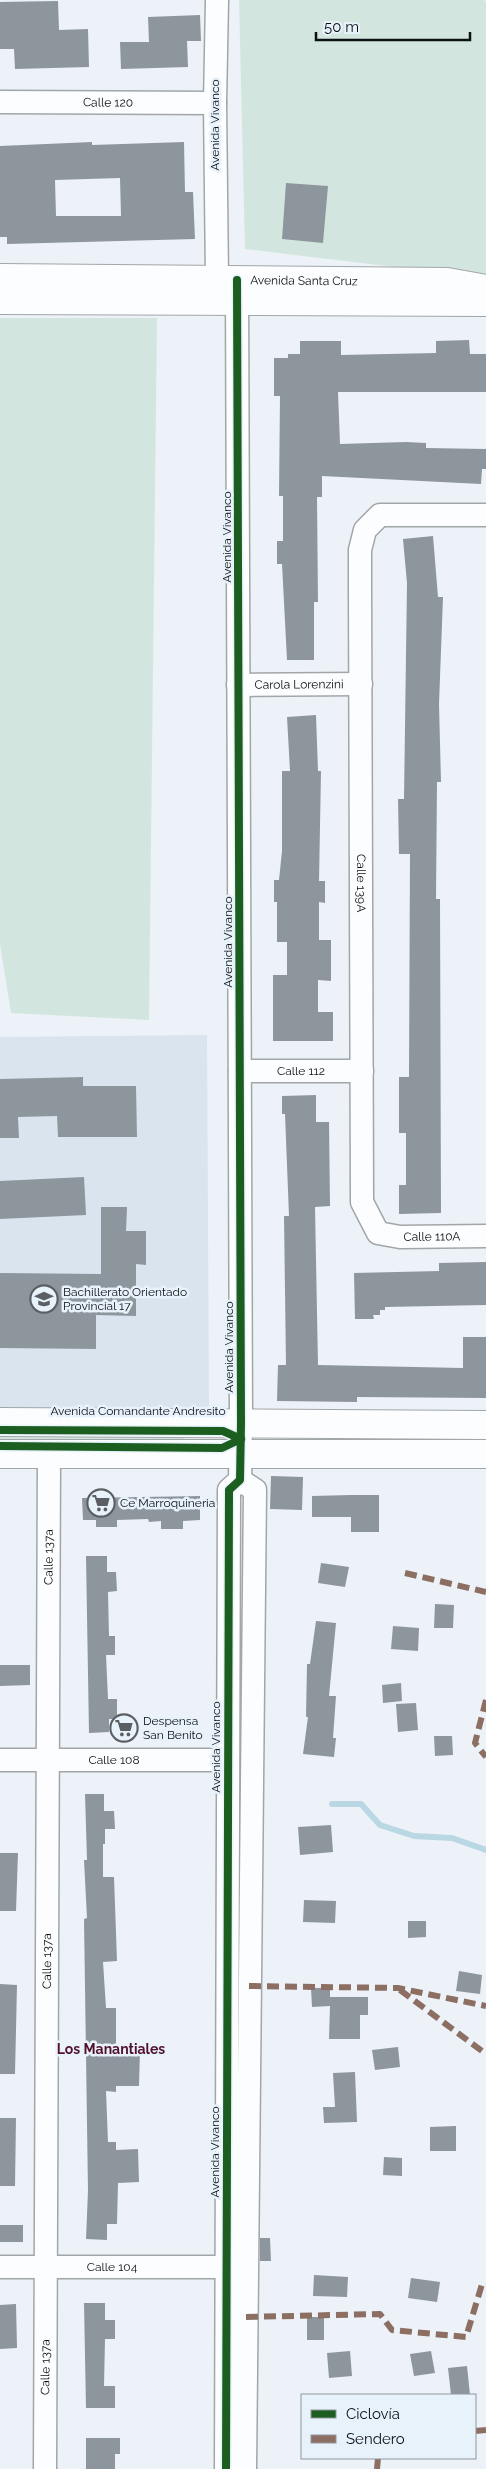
<svg xmlns="http://www.w3.org/2000/svg" width="486" height="2469" font-family="Raleway,sans-serif">
	<style>
		.built { fill: #d9e4ef }
		.green { fill: #d2e6df }
		.lines { fill: none; stroke-linecap: round; stroke-linejoin: round }
		.stream { stroke: #bad8e4; stroke-width: 6 }
		.building { fill: #8e969d; fill-rule: evenodd }
		.minor-casing { stroke: #a1a6a9; stroke-width: 25 }
		.major-casing { stroke: #a1a6a9; stroke-width: 30 }
		.minor { stroke: #fcfdfe; stroke-width: 22 }
		.major { stroke: #fcfdfe; stroke-width: 28 }
		.quiet { stroke: #8d6e63; stroke-width: 6; stroke-dasharray: 12 6; stroke-linecap: butt }
		.cycleway-casing { stroke: #e8f2fb; stroke-width: 11 }
		.cycleway { stroke: #1b5e20; stroke-width: 8 }
		.labels { text-anchor: middle; dominant-baseline: central; stroke-width: 5; stroke-linejoin: round; paint-order: stroke }
		.street-label { font-size: 12px; fill: #0d1013; stroke: #e8f2fb }
		.poi-label { font-size: 12px; fill: #0d1013; stroke: #e8f2fb; text-anchor: start }
		.neighbourhood-label { font-size: 14px; font-weight: bold; fill: #54112b; stroke: #e8f2fb }
	</style>
	<rect width="100%" height="100%" fill="#ecf2f7"/>
	<path class="built" d="M207,1035L209,1408L0,1409V1037Z"/>
	<g class="green">
		<path d="M239,0H484L486,2V278L245,249Z"/>
		<path d="M0,318H157L149,1020L11,1013L0,944Z"/>
		<path d="M0,1433L183,1436L185,1442L0,1445Z"/>
	</g>
	<g class="lines">
		<path class="stream" d="M332,1804H361L380,1825L414,1836L452,1838L486,1850"/>
	</g>
	<g class="building">
		<path d="M58,1L59,30L88,29L89,67L15,69L14,49H0V2Z"/>
		<path d="M200,15L201,41H187L188,67L121,69L120,42H149L148,17Z"/>
		<path d="M92,142V145L184,142L185,192H193L195,239L7,244V237H0V146ZM120,178L121,216H56L55,180Z"/>
		<path d="M286,183L328,186L323,243L282,239Z"/>
		<path d="M469,340L470,354H486V392H338L340,444L406,442L426,443V448L486,449V469H482L481,484L322,476V497H317L318,602H314V660H287L282,564H277V541H283V496H279L280,396H274V358H288V354H300V341H341V355L436,353V341Z"/>
		<path d="M433,536L438,597H443L439,704L441,782H437L436,899H440L441,1213L399,1214V1185H406V1133H399V1077H409L410,854H399L398,799H404L407,583L403,539Z"/>
		<path d="M316,715L318,771H321L319,881H325V903L319,902V940H331V981L318,980V1012H333V1041H273V975H287V942H277V902H274V880H279L282,851V771H290L287,717Z"/>
		<path d="M83,1077V1086H136L137,1137H58L57,1116L18,1117L19,1138H0V1079Z"/>
		<path d="M316,1095V1122H329L330,1206L315,1207L318,1365L463,1368V1337H486V1398L357,1397V1402L277,1401L278,1365H286L284,1216H289L285,1114H282V1096Z"/>
		<path d="M84,1177L86,1215L0,1219V1181Z"/>
		<path d="M101,1207H127L126,1231H146V1265L136,1264V1316L96,1315V1349L0,1348V1273L101,1274Z"/>
		<path d="M486,1262V1305L385,1307V1310H380V1315H373L374,1319H355L354,1273L439,1271V1263Z"/>
		<path d="M271,1476L303,1477L302,1510L270,1509Z"/>
		<path d="M351,1495H379V1532H351V1517H312V1496Z"/>
		<path d="M200,1496V1520L183,1521V1529H161V1521L149,1522L148,1519L117,1520V1527H96V1520H83L82,1498Z"/>
		<path d="M86,1556H107V1572H116L117,1591L108,1592L109,1636H115V1655H106L108,1699H117V1719H109V1732L89,1733Z"/>
		<path d="M321,1563L349,1567L345,1587L318,1583Z"/>
		<path d="M435,1604L454,1605L453,1628H434Z"/>
		<path d="M316,1621L336,1623L329,1696H336L333,1738H336L334,1757L303,1754L308,1717H306L307,1664H310Z"/>
		<path d="M393,1626L419,1628L418,1651L391,1649Z"/>
		<path d="M0,1665H30V1685L0,1686Z"/>
		<path d="M401,1683L402,1701L383,1703L382,1685Z"/>
		<path d="M416,1703L418,1730L398,1732L396,1704Z"/>
		<path d="M434,1736H452L453,1755L435,1756Z"/>
		<path d="M85,1794H104V1811H114L115,1829H105V1844H103V1877H114L117,1961L103,1962L106,2008H116V2049H140L139,2086H116V2092L106,2091L108,2142H116V2150L138,2149L139,2182L118,2183L117,2224H107V2240L86,2239L88,2191L84,1919L87,1918L84,1860H87Z"/>
		<path d="M331,1825L333,1852L300,1855L298,1827Z"/>
		<path d="M0,1853H18L16,1911H0Z"/>
		<path d="M304,1900L336,1901L335,1923L303,1922Z"/>
		<path d="M408,1921H426V1937L408,1938Z"/>
		<path d="M459,1971L482,1975L480,1994L456,1991Z"/>
		<path d="M0,1984L17,1985L15,2074H0Z"/>
		<path d="M311,1988H330V1997H368V2015H360V2039H329L330,2006L312,2007Z"/>
		<path d="M398,2047L400,2067L375,2070L372,2050Z"/>
		<path d="M355,2072L357,2122L324,2123L323,2107H335L333,2073Z"/>
		<path d="M0,2118H16L15,2186H0Z"/>
		<path d="M456,2126V2151H430V2127Z"/>
		<path d="M384,2157L402,2158V2176L383,2175Z"/>
		<rect x="0" y="2225" width="23" height="17"/>
		<path d="M260,2238H270L271,2261H260Z"/>
		<path d="M314,2275L348,2277L347,2297L313,2296Z"/>
		<path d="M411,2278L440,2282L437,2302L408,2298Z"/>
		<path d="M84,2303H105V2320H115V2339H105L104,2386H115V2408H86Z"/>
		<path d="M16,2304L17,2348L0,2349V2305Z"/>
		<rect x="307" y="2317" width="17" height="23"/>
		<path d="M350,2351L352,2376L329,2378L327,2353Z"/>
		<path d="M431,2351L435,2373L414,2376L410,2354Z"/>
		<path d="M467,2366L470,2395H451L448,2368Z"/>
		<path d="M86,2438H120V2454H115V2469H86Z"/>
	</g>
	<g class="lines">
		<g class="minor-casing">
			<g id="minor">
				<path id="s1" d="M0,102L215,103"/>
				<path d="M217,280L215,103L217,0"/>
				<path id="s2" d="M486,515H380L365,530L360,550V585L362,1202L378,1233L400,1237L486,1236"/>
				<path id="s3" d="M238,685L361,684"/>
				<path id="s4" d="M240,1071H362"/>
				<path d="M240,1480L255,1490L245,2469"/>
				<path id="s5" d="M0,1760H228"/>
				<path id="s6" d="M0,2267H226"/>
				<path id="s7" d="M45,2469L49,1454"/>
				<path d="M226,2469L229,1490L240,1480L241,1423L237,284"/>
			</g>
		</g>
		<g class="major-casing">
			<g id="major">
				<path id="s8" d="M0,278L447,282L486,289"/>
				<path d="M0,300L486,302"/>
				<path d="M0,1422L486,1425"/>
				<path d="M0,1454H486"/>
			</g>
		</g>
		<use href="#minor" class="minor"/>
		<use href="#major" class="major"/>
		<g class="quiet">
			<path d="M405,1573L486,1592"/>
			<path d="M486,1700L475,1743L486,1757"/>
			<path d="M249,1986L398,1988L486,2006"/>
			<path d="M400,1990L486,2054"/>
			<path d="M246,2317L380,2314L392,2330L466,2337L483,2281"/>
			<path d="M475,2431L486,2430"/>
			<path d="M377,2469L378,2458"/>
		</g>
		<g class="cycleway-casing">
			<g id="cycleway">
				<path d="M0,1430L223,1431L241,1439"/>
				<path d="M0,1446L222,1448L241,1439"/>
				<path d="M226,2469L229,1490L240,1480L241,1423L237,280"/>
			</g>
		</g>
		<use href="#cycleway" class="cycleway"/>
	</g>
	<defs>
		<g id="school-ring" transform="scale(1.4375)"><circle r="9.5" fill="#e8f2fb" stroke="#5b5f63" stroke-width="1.5"/><path d="M0-5L7-2L0 1L-7-2ZM-4 1L0 2.5L4 1V4Q0 6-4 4Z" fill="#5b5f63"/></g>
		<g id="supermarket-ring" transform="scale(1.4375)"><circle r="9.5" fill="#e8f2fb" stroke="#5b5f63" stroke-width="1.5"/><path d="M-6-5.5h2.5l.6 2H6L4.5 2H-2.5L-4.4-4H-6ZM-1.5 3.2a1.3 1.3 0 1 0 .1 0ZM3 3.2a1.3 1.3 0 1 0 .1 0Z" fill="#5b5f63"/></g>
	</defs>
	<g fill-rule="evenodd">
		<use href="#school-ring" x="44" y="1299"/>
		<use href="#supermarket-ring" x="101" y="1503"/>
		<use href="#supermarket-ring" x="124" y="1728"/>
	</g>
	<g class="labels">
		<g class="street-label">
			<text stroke="none"><textPath href="#s1" startOffset="108">Calle 120</textPath></text>
			<text transform="translate(215 125) rotate(-90)">Avenida Vivanco</text>
			<text stroke="none"><textPath href="#s8" startOffset="304">Avenida Santa Cruz</textPath></text>
			<text transform="translate(227 537) rotate(-90)">Avenida Vivanco</text>
			<text stroke="none"><textPath href="#s3" startOffset="61">Carola Lorenzini</textPath></text>
			<text stroke="none"><textPath href="#s2" startOffset="481">Calle 139A</textPath></text>
			<text transform="translate(228 942) rotate(-90)">Avenida Vivanco</text>
			<text stroke="none"><textPath href="#s4" startOffset="61">Calle 112</textPath></text>
			<text stroke="none"><textPath href="#s2" startOffset="889">Calle 110A</textPath></text>
			<text transform="translate(229 1347) rotate(-90)">Avenida Vivanco</text>
			<text x="138" y="1411">Avenida Comandante Andresito</text>
			<text stroke="none"><textPath href="#s7" startOffset="912">Calle 137a</textPath></text>
			<text transform="translate(216 1747) rotate(-90)">Avenida Vivanco</text>
			<text stroke="none"><textPath href="#s5" startOffset="114">Calle 108</textPath></text>
			<text stroke="none"><textPath href="#s7" startOffset="508">Calle 137a</textPath></text>
			<text transform="translate(215 2152) rotate(-90)">Avenida Vivanco</text>
			<text stroke="none"><textPath href="#s6" startOffset="112">Calle 104</textPath></text>
			<text stroke="none"><textPath href="#s7" startOffset="102">Calle 137a</textPath></text>
		</g>
		<g class="poi-label">
			<text x="63" y="1292">Bachillerato Orientado<tspan x="63" dy="14">Provincial 17</tspan></text>
			<text x="120" y="1503">Ce Marroquineria</text>
			<text x="143" y="1721">Despensa<tspan x="143" dy="14">San Benito</tspan></text>
		</g>
		<g class="neighbourhood-label">
			<text x="111" y="2049">Los Manantiales</text>
		</g>
	</g>
	<rect x="301" y="2394" width="175" height="65" fill="#e8f2fb" stroke="#90989e"/>
	<rect x="311" y="2410" width="25" height="8" fill="#1b5e20" stroke="#90989e"/>
	<text x="346" y="2419" font-size="15" fill="#0d1013">Ciclovía</text>
	<rect x="311" y="2435" width="25" height="8" fill="#8d6e63" stroke="#90989e"/>
	<text x="346" y="2444" font-size="15" fill="#0d1013">Sendero</text>
	<path d="M316 32v8h154v-8" fill="none" stroke="#0d1013" stroke-width="2.5"/>
	<text x="324" y="32" font-size="15" fill="#0d1013" stroke="#e8f2fb" stroke-width="4" paint-order="stroke">50 m</text>
</svg>
